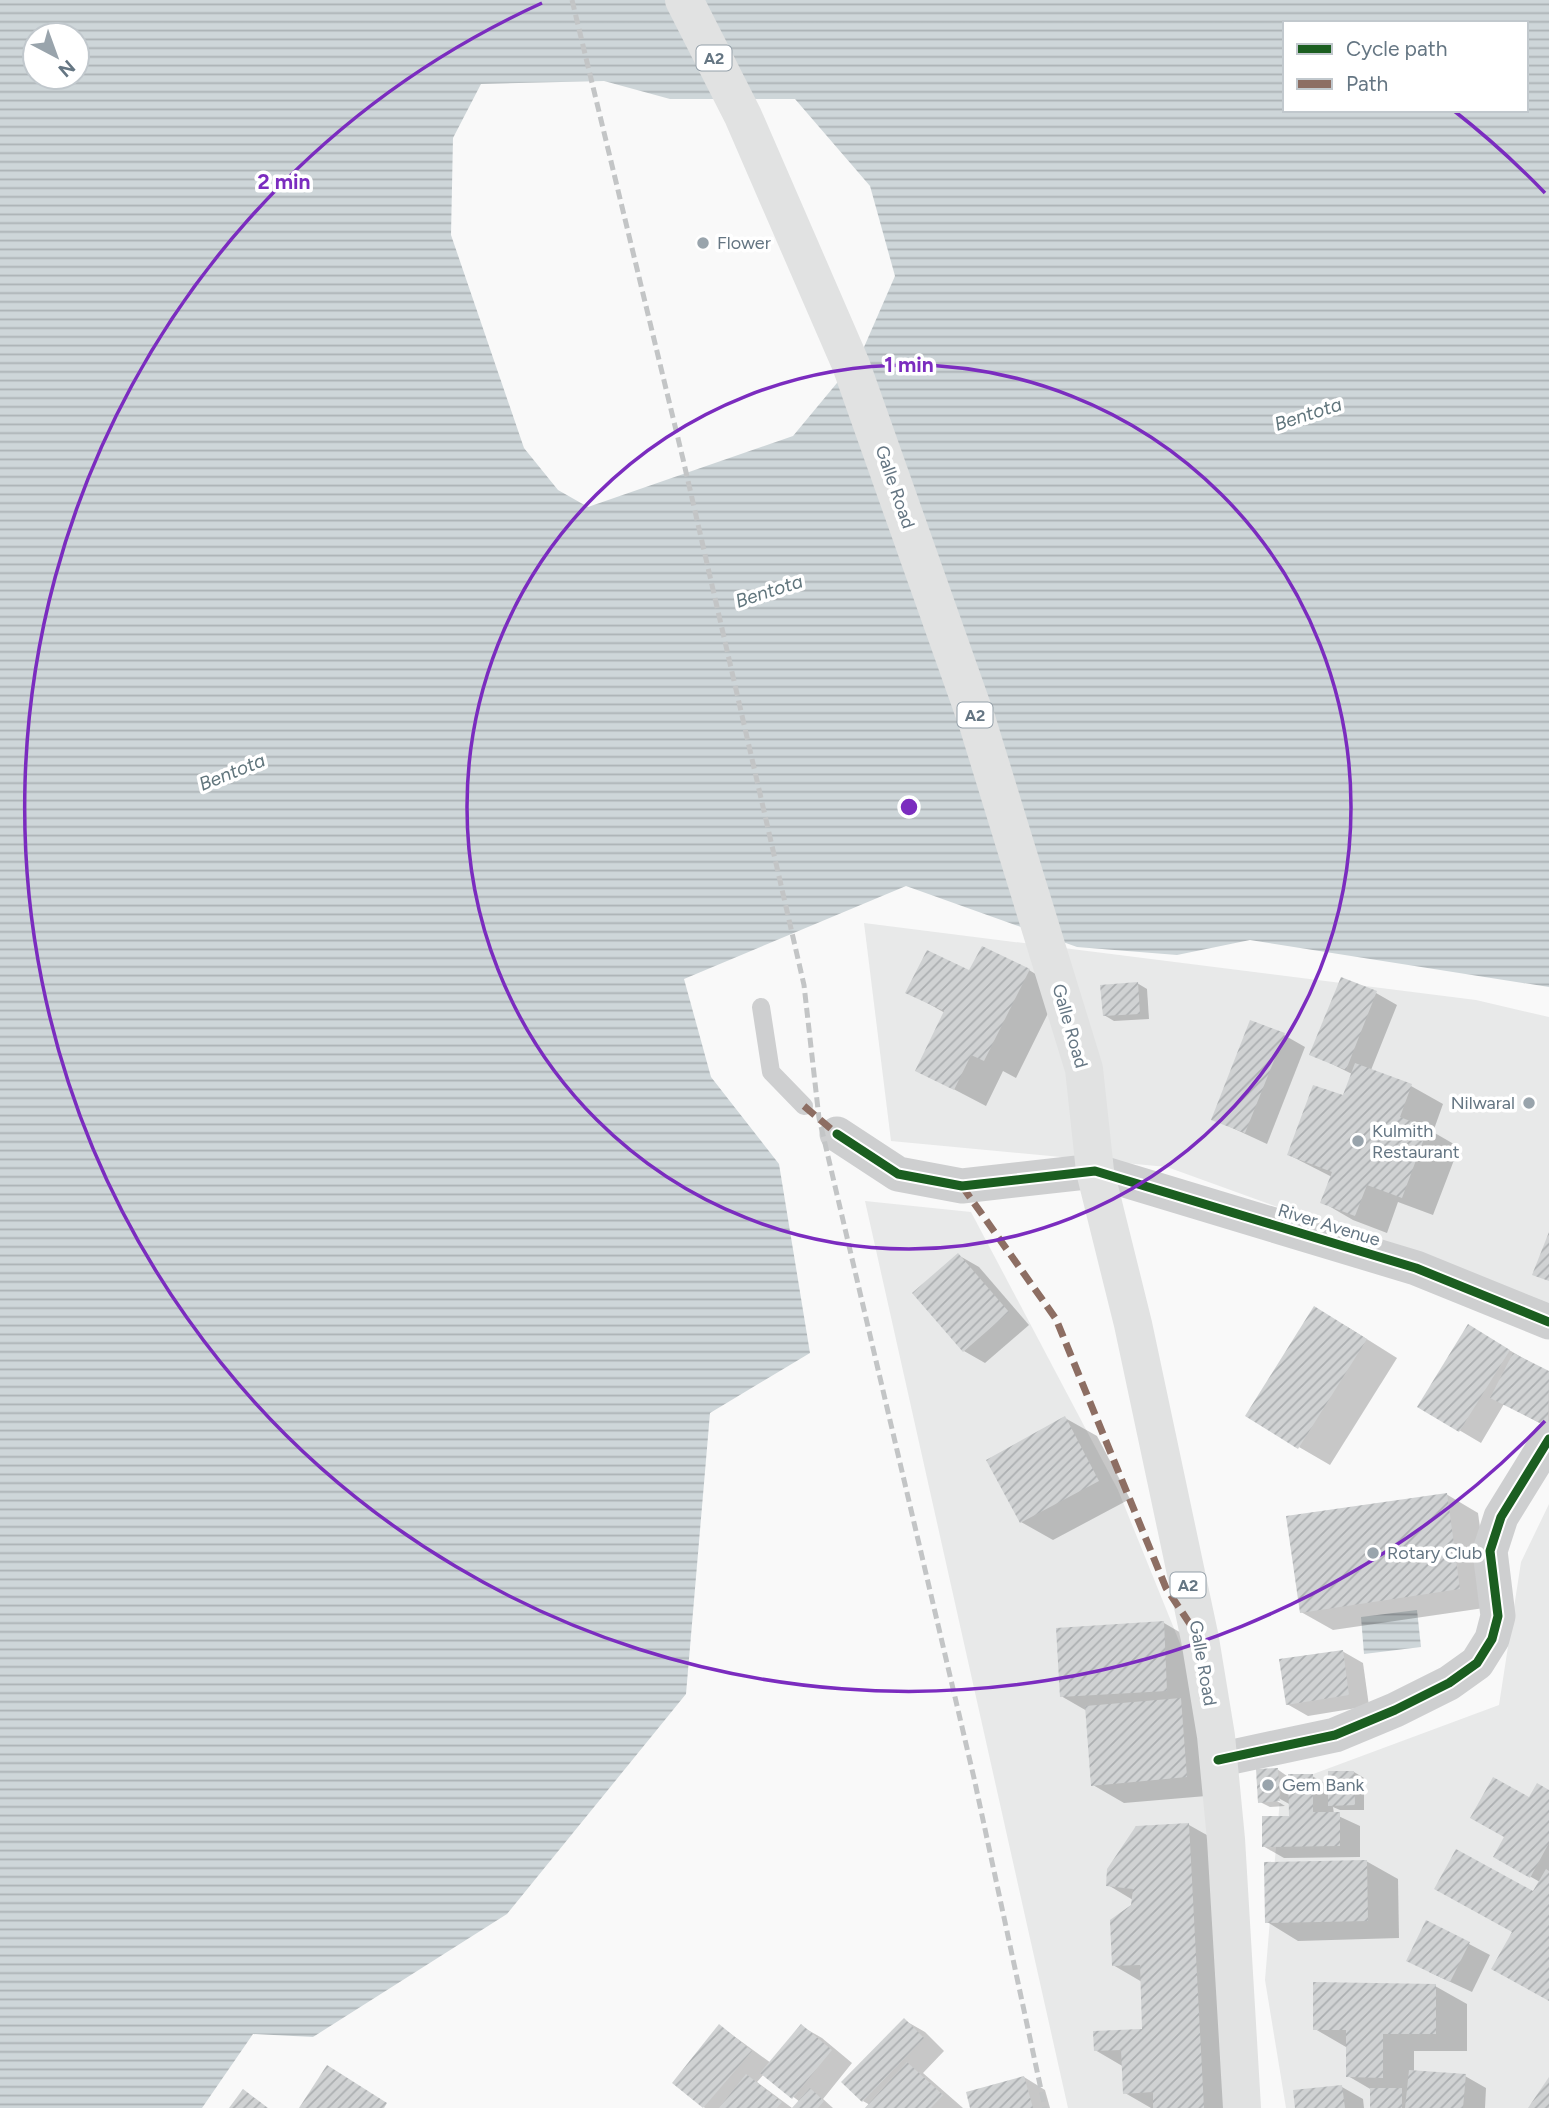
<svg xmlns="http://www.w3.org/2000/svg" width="1549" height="2108" font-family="Figtree,sans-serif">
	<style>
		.built { fill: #e8e9e9 }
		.water { fill: url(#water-rules); fill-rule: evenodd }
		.shadow { fill: #0003 }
		.building { fill: url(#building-hatch) }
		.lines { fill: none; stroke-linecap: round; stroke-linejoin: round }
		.lane { stroke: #cecfd0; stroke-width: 18 }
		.street { stroke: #cecfd0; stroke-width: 35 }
		.highway { stroke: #e1e2e2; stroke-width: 38 }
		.rail { stroke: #c3c5c6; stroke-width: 5; stroke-dasharray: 10 5; stroke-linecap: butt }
		.quiet { stroke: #8d6e63; stroke-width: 7; stroke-dasharray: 14 7; stroke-linecap: butt }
		.cycleway-casing { stroke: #fff; stroke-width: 13 }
		.cycleway { stroke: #1b5e20; stroke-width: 9 }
		.ring { fill: none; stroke: #7b2cbf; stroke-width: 3.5 }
		.poi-dot { fill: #99a4ac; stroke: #fff; stroke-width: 2.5 }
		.labels { text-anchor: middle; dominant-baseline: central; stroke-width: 7; stroke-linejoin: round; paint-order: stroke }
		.shield { fill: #fff; stroke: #939fa8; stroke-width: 2 }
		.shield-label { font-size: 16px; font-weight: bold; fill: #657683 }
		.poi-label { font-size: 18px; fill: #657683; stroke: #fff; text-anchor: start }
		.street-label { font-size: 18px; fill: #657683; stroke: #fff }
		.water-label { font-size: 19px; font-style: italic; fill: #60757c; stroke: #fff }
		.centre { fill: #7b2cbf; stroke: #fff; stroke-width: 3.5 }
		.ring-label { font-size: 21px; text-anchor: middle; font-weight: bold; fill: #7b2cbf; stroke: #fff; stroke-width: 7; stroke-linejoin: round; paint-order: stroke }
	</style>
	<defs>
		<pattern id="water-rules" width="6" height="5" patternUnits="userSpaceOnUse" patternTransform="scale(1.75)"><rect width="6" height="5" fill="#ced6d9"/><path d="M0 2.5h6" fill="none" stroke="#abb2b5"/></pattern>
		<pattern id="building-hatch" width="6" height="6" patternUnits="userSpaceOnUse" patternTransform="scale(1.75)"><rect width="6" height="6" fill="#d0d2d3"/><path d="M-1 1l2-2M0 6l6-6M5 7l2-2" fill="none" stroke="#acafb1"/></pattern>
	</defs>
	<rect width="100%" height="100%" fill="#f9f9f9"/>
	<g class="built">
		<path d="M864,923L1476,1000L1549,1017V1305L1167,1167L891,1141Z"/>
		<path d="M865,1201L971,1212L1118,1490L1194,1678L1243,2108H1068Z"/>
		<path d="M1549,1504V2108H1286L1265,1980L1281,1786L1499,1705L1521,1562Z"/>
	</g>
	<g class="water">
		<path d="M0,0H1549V987L1250,940L1177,955L1077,947L906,886L684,979L711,1077L779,1164L810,1353L710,1413L686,1694L507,1914L313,2037L253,2034L202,2108H0ZM1285,23H1526V110H1285ZM35,35H77V77H35ZM604,81L670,99H795L870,186L895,276L861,354L793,436L588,507L558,490L524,448L451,235L453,138L481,84Z"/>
		<path d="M1417,1610L1421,1647L1364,1654L1361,1617Z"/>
	</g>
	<g class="shadow">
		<path d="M1029,970L1060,989L1016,1078L1003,1071L986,1106L917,1070L945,1013L908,992L970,973Z"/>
		<path d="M1137,983L1147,989L1149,1019L1114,1021L1104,1015Z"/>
		<path d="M1376,993L1397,1005L1371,1070L1411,1086L1443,1104L1433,1132L1459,1147L1433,1215L1398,1202L1387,1233L1353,1220L1322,1202L1332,1177L1289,1155L1344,1097L1352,1074L1312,1054Z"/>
		<path d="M1284,1035L1305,1047L1267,1144L1213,1119Z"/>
		<path d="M958,1255L979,1267L1029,1325L985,1363L964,1351Z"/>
		<path d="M1346,1326L1397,1358L1330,1465L1299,1447Z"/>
		<path d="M1490,1339L1549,1373V1428L1504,1404L1481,1443L1420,1407Z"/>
		<path d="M1065,1418L1097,1436L1130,1499L1053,1540L1021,1522Z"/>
		<path d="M1446,1494L1478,1513L1491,1607L1333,1630L1301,1612Z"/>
		<path d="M1164,1623L1195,1641L1218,1795L1124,1803L1093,1785L1087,1711L1061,1696Z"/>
		<path d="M1342,1651L1363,1663L1369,1706L1308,1716L1287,1704Z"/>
		<path d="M1277,1769L1287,1776H1312L1330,1786L1354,1772L1364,1778V1810H1340L1333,1807L1334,1814L1360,1826V1857L1284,1858L1263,1846L1291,1818V1805L1273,1795L1272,1798L1285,1806L1270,1807L1260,1802Z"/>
		<path d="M1549,1792V2000L1534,1893L1540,1882L1495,1857L1530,1800Z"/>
		<path d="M1189,1825L1230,1848L1244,2108H1151L1125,2093L1124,2067L1095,2050L1144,2031L1142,1982L1113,1965L1133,1900L1108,1885Z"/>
		<path d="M1366,1861L1398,1879L1399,1938L1298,1941L1267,1922Z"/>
		<path d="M1427,1922L1490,1955L1472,1992L1429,1972Z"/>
		<path d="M1435,1986L1467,2004V2051H1414V2072L1465,2076L1486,2088L1485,2108H1372V2090L1348,2076L1346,2047L1315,2029Z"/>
		<path d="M904,2020L925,2032L944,2051L923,2073L963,2108H867L870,2105L863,2101Z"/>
		<path d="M720,2026L771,2063L801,2026L822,2038L852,2063L823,2099L833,2108H794L800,2102L764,2074L757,2082L792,2108H705L674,2083Z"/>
		<path d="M1024,2077L1045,2090L1050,2108H972Z"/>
		<path d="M1342,2087L1363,2099L1364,2108H1296Z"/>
	</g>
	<g class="building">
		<path d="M982,946L1030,969L984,1061L971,1055L954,1090L915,1071L944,1011L905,993L927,950L969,970Z"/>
		<path d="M1341,977L1377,991L1346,1070L1309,1055Z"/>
		<path d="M1138,982L1140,1014L1103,1016L1100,985Z"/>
		<path d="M1250,1020L1285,1033L1245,1133L1211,1120Z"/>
		<path d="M1355,1063L1412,1084L1400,1117L1428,1128L1402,1198L1367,1185L1355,1216L1320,1203L1332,1172L1287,1155L1313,1085L1343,1095Z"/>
		<path d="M1549,1232V1281L1532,1275Z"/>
		<path d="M958,1253L1009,1312L963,1352L912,1293Z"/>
		<path d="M1314,1306L1367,1339L1298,1449L1245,1416Z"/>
		<path d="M1468,1324L1510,1350L1459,1432L1417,1407Z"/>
		<path d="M1513,1353L1549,1371L1548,1427L1490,1398Z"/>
		<path d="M1065,1416L1099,1481L1020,1523L986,1460Z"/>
		<path d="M1447,1493L1460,1589L1300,1613L1286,1516Z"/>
		<path d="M1164,1621L1167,1691L1060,1697L1056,1628Z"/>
		<path d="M1343,1650L1349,1695L1286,1705L1279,1659Z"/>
		<path d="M1181,1698L1187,1777L1091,1786L1085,1706Z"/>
		<path d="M1278,1768L1280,1801L1258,1803L1256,1769Z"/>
		<path d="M1328,1771H1354L1355,1805L1328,1806Z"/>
		<path d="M1288,1774H1313V1812H1340V1846L1262,1847V1816H1289Z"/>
		<path d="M1493,1777L1529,1797L1537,1783L1549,1790V1843L1530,1878L1493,1857L1504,1837L1470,1818Z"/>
		<path d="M1189,1823L1204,2108H1153V2092L1123,2094L1121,2050L1094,2051L1093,2031L1142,2029L1140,1965L1112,1966L1110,1920L1131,1905L1133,1889L1106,1886L1107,1869L1136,1826Z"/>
		<path d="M1456,1849L1533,1891L1546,1869L1549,1871V2001L1491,1969L1512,1932L1434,1889Z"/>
		<path d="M1367,1860L1368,1921L1265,1923L1264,1862Z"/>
		<path d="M1426,1920L1470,1942L1450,1982L1406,1961Z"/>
		<path d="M1313,1982L1436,1984V2034H1383V2078L1346,2077V2030H1313Z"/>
		<path d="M904,2018L924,2038L862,2102L841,2082Z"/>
		<path d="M719,2024L752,2051L703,2108L672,2083Z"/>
		<path d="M801,2024L832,2050L792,2099L760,2073Z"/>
		<path d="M907,2062L943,2095L931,2108H865Z"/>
		<path d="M327,2065L387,2103L384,2108H299Z"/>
		<path d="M1409,2070L1466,2074L1463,2108H1405Z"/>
		<path d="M746,2074L782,2102L777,2108H719Z"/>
		<path d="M1024,2076L1033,2108H970L966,2092Z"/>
		<path d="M1549,2077V2108H1528Z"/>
		<path d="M1342,2085L1345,2108H1295L1293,2090Z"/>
		<path d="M810,2088L824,2101L818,2108H792Z"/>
		<rect x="1370" y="2088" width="32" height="20"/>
		<path d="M243,2089L268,2108H229Z"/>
	</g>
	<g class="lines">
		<path class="lane" d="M761,1007L771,1072L804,1106"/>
		<g class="street">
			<path d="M837,1134L898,1174L962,1186L1095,1171L1416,1268L1549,1322"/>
			<path d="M1218,1760L1335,1735L1395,1710L1449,1683L1477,1663L1492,1639L1498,1616L1490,1551L1501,1517L1549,1439"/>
		</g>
		<path class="highway" d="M684,0L743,116L851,365L977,721L1084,1069L1095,1171L1133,1324L1200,1639L1216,1736L1226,1839L1242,2108"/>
		<path class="rail" d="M572,0L683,459L804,985L819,1118L974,1778L1045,2108"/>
		<g class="quiet">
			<path d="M804,1106L837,1134"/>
			<path d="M962,1186L1056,1319L1166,1588L1200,1639"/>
		</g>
		<g class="cycleway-casing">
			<g id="cycleway">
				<path d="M837,1134L898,1174L962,1186L1095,1171L1416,1268L1549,1322"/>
				<path d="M1218,1760L1335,1735L1395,1710L1449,1683L1477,1663L1492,1639L1498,1616L1490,1551L1501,1517L1549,1439"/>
			</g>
		</g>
		<use href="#cycleway" class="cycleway"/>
	</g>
	<g class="ring">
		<circle cx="909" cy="807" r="442"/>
		<path d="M1545 1421A884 884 0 1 1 542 3M1453 110A884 884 0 0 1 1545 193"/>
	</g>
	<g class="poi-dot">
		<circle cx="703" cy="243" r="7"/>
		<circle cx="1529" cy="1103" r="7"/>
		<circle cx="1358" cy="1141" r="7"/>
		<circle cx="1373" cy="1553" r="7"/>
		<circle cx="1268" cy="1785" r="7"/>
	</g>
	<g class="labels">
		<g class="shield">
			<rect x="696.5" y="45.5" width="35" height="25" rx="5"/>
			<rect x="957.5" y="702.5" width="35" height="25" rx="5"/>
			<rect x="1170.5" y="1572.5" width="35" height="25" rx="5"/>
		</g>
		<g class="shield-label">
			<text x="714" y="58">A2</text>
			<text x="975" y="715">A2</text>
			<text x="1188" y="1585">A2</text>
		</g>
		<g class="poi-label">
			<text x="717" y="243">Flower</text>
			<text x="1515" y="1103" text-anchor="end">Nilwaral</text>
			<text x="1372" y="1131">Kulmith<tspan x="1372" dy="21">Restaurant</tspan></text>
			<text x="1387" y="1553">Rotary Club</text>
			<text x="1282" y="1785">Gem Bank</text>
		</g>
		<g class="street-label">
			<text transform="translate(895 487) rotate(71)">Galle Road</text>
			<text transform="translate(1070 1026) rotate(74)">Galle Road</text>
			<text transform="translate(1329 1225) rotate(17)">River Avenue</text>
			<text transform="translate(1203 1663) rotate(80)">Galle Road</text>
		</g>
		<g class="water-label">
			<text transform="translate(1308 414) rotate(-18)">Bentota</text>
			<text transform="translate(769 591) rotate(-18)">Bentota</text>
			<text transform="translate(232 772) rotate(-22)">Bentota</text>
		</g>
	</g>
	<circle cx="909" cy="807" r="10" class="centre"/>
	<g class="ring-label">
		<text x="284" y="189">2 min</text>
		<text x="909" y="372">1 min</text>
	</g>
	<rect x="1283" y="21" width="245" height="91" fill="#ffffff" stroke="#c1c8cd" stroke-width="2"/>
	<rect x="1297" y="44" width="35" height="10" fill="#1b5e20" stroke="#c1c8cd" stroke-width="2"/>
	<text x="1346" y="56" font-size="21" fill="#657683">Cycle path</text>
	<rect x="1297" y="79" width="35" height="10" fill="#8d6e63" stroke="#c1c8cd" stroke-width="2"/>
	<text x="1346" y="91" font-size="21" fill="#657683">Path</text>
	<g transform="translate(56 56) rotate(139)"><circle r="33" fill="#ffffff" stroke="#c1c8cd" stroke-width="2"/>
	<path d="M0-5L12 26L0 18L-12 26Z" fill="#99a4ac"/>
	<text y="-10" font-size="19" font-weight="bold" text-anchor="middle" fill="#657683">N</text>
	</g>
</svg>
